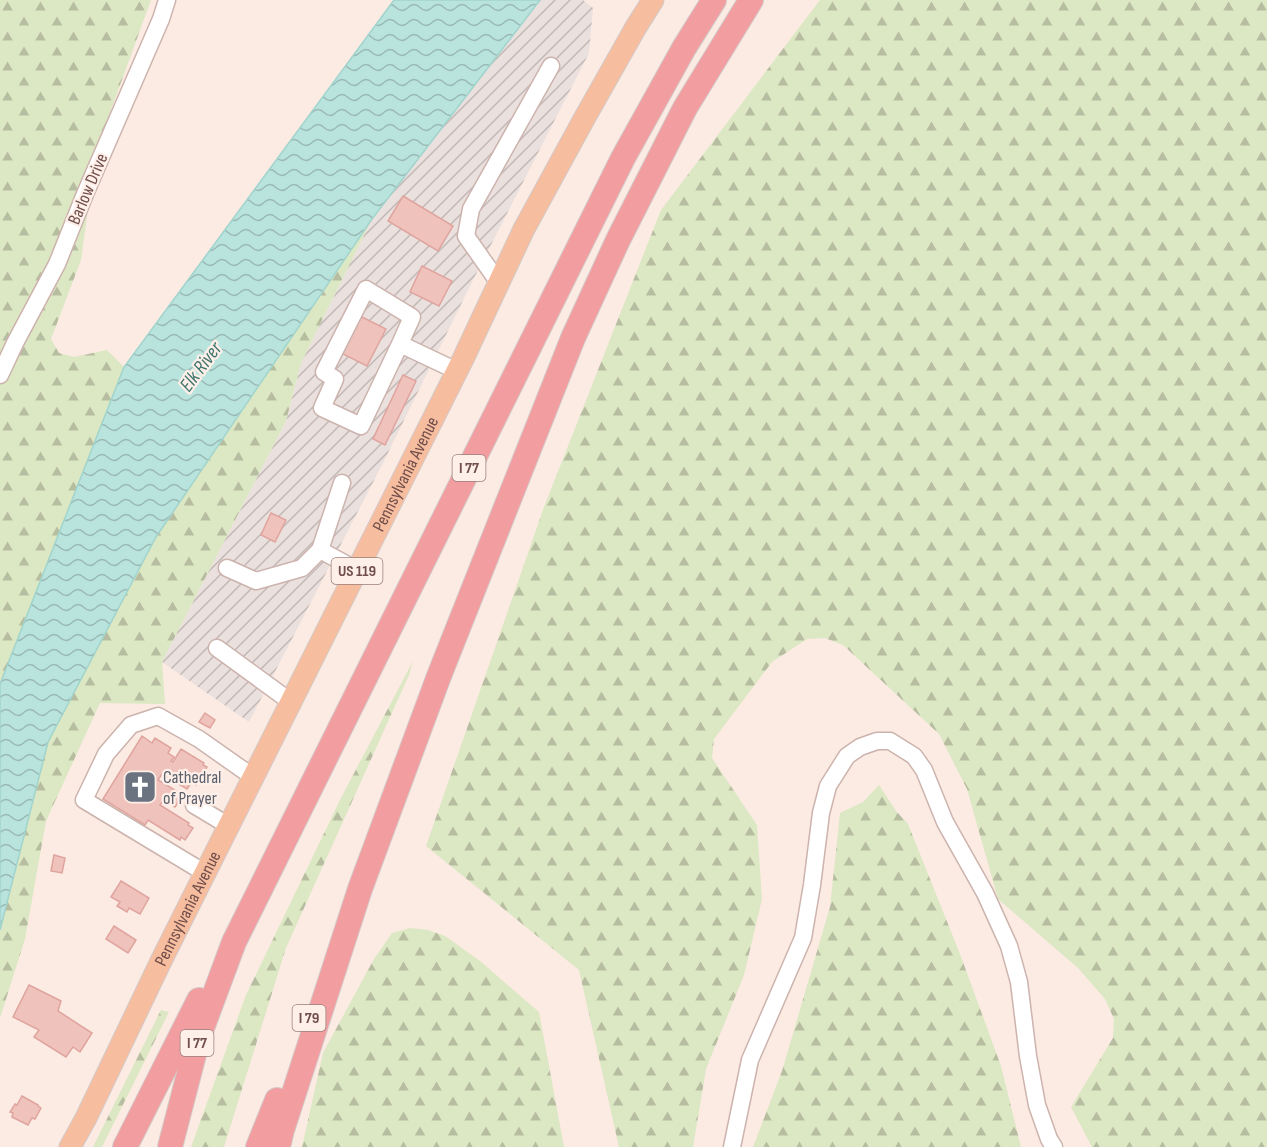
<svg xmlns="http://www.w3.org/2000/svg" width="1267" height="1147" font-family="'Sofia Sans Condensed',sans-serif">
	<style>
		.industrial { fill: url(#industrial-furrows) }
		.forest { fill: url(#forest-firs) }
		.water { fill: url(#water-waves); stroke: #a0d4cd; stroke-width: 1.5 }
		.building { fill: #efc2bc; stroke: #e0a49e; stroke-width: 1.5 }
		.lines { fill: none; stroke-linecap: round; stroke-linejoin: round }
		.minor-casing { stroke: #cdb3ad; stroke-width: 19 }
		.major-casing { stroke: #d4cac9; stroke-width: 23 }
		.highway-casing { stroke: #d4cac9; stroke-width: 26 }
		.minor { stroke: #fff; stroke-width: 16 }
		.major { stroke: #f6bd9f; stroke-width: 21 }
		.highway { stroke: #f29d9f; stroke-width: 24 }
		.labels { text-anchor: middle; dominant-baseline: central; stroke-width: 4.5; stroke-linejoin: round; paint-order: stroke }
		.shield { fill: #fef0e9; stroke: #9b7f7a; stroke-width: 1.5 }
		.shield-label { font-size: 16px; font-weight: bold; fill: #714e4b }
		.street-label { font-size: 18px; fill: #714e4b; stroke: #fef0e9 }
		.worship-label { font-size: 18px; fill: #5b616d; stroke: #fef0e9; text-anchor: start }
		.water-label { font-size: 20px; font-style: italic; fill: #407670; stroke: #fef0e9 }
	</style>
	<defs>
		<pattern id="industrial-furrows" width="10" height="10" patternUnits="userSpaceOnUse" patternTransform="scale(1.5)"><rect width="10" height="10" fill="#eae0de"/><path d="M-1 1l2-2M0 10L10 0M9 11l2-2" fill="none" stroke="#c2b8b6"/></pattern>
		<pattern id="forest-firs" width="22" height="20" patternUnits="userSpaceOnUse" patternTransform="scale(1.5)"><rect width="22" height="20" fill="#dce7c3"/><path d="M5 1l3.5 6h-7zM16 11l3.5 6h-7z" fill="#b7bda0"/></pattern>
		<pattern id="water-waves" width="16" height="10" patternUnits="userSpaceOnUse" patternTransform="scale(1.5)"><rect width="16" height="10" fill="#b9e3dd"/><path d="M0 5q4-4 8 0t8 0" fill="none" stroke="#9bbab5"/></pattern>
	</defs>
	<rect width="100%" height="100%" fill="#fbebe3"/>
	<path class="industrial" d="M540,0H583L593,8L589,53L472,282L383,463L249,722L162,662L286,421L301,363L372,219Z"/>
	<g class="forest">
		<path d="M0,0H151L96,151L81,260L51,339L59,353L74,357L107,350L124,367L0,684Z"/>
		<path d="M820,0H1267V1147H1092L1071,1107L1113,1038L1114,1019L1105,999L1078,968L998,899L967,789L939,734L843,645L825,638L807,639L772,662L714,739L712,758L757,825L762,899L744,975L706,1069L693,1147H619L579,970L426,846L544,507L661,210Z"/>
		<path d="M372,219L301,363L286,421L162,662L165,704L100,703L46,821L25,939L0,1018V930L48,742L156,537Z"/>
		<path d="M413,661L409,675L286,948L224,1147H191L246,995L341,798Z"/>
		<path d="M879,785L896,811L908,824L960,954L1001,1066L1021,1147H753L782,1071L830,907L840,813L863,802Z"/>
		<path d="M410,928L428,930L445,936L480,961L539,1012L564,1147H302L323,1053L374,959L392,933Z"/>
		<path d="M161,1010L169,1012L102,1147H93Z"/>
	</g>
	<path class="water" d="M394,0H540L372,219L156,537L48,742L0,930V684L124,367Z"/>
	<g class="building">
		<path d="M403,196L453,226L438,251L388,221Z"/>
		<path d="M422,266L452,281L439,306L410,292Z"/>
		<path d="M360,316L386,329L367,366L341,353Z"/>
		<path d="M403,375L416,381L385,445L373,439Z"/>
		<path d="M271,513L286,520L275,542L261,535Z"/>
		<path d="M205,713L215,720L210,728L199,722Z"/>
		<path d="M142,736L152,743L155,738L171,748L168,753L174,757L171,761L173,762L181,749L204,763L203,765L207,767L196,785L192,782L187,789L162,774L158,780L183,795L175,807L164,800L160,805L189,823L188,825L193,828L185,840L181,837L180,840L148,820L145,825L103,799Z"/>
		<path d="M54,855L65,858L62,873L51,871Z"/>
		<path d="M121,881L149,898L140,914L129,908L127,912L117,906L120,902L111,897Z"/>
		<path d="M114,926L136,940L128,953L106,939Z"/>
		<path d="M29,985L61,1001L58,1011L92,1033L80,1052L73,1047L66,1057L34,1037L39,1030L13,1017Z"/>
		<path d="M22,1096L38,1105V1106L41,1108L35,1119L32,1118L28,1125L12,1117L13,1113L10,1112L15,1104L17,1105Z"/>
	</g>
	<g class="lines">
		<g class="minor-casing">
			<g id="minor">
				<path d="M499,283L466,236L471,209L551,66"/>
				<path d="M400,344L361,426L322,408L335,379L324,372L366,289L412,317L400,344L457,371"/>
				<path d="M0,375L15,343L57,264L85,194L161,19L167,0"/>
				<path d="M342,483L320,550L357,570"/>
				<path d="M227,568L256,581L302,568L320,550"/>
				<path d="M217,648L291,702"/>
				<path d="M194,805L229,826"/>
				<path d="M205,873L84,800L106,754L131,725L158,716L199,739L253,777"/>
				<path d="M732,1147L750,1060L803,938L812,885L821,813L828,786L847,756L860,747L877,741H890L914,756L924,770L945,822L985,893L1009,946L1019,982L1028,1056L1037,1105L1049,1139L1054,1147"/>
			</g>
		</g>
		<g class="major-casing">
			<g id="major">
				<path id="s1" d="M70,1147L86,1118L162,959L463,359L524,229L584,119L636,27L653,0"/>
			</g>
		</g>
		<g class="highway-casing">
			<g id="highway">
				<path d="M125,1147L199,1000"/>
				<path d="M170,1147L198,1039L234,942L623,158L684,48L714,0"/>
				<path d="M258,1147L277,1100"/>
				<path d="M278,1147L282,1130L360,889L439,676L573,338L618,240L685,108L751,0"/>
			</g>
		</g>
		<use href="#minor" class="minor"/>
		<use href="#major" class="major"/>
		<use href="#highway" class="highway"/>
	</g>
	<defs>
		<g id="church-square" transform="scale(1.725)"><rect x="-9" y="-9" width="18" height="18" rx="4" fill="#6b7280" stroke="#fef0e9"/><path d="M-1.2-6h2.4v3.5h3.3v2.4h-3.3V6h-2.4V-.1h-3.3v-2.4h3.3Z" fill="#fff"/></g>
	</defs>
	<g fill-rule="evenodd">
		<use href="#church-square" x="140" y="787"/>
	</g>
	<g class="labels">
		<g class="shield">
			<rect x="452.5" y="455" width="33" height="26" rx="4.5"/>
			<rect x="331.5" y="558" width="51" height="26" rx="4.5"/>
			<rect x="292.5" y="1005" width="33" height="26" rx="4.5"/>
			<rect x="180.5" y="1030" width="33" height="26" rx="4.5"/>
		</g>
		<g class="shield-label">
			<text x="469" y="468">I 77</text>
			<text x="357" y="571">US 119</text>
			<text x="309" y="1018">I 79</text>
			<text x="197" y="1043">I 77</text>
		</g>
		<g class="street-label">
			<text transform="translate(88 189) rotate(-67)">Barlow Drive</text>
			<text stroke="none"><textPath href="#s1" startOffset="752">Pennsylvania Avenue</textPath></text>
			<text stroke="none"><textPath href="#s1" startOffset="266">Pennsylvania Avenue</textPath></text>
		</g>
		<g class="worship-label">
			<text x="163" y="777">Cathedral<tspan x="163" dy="21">of Prayer</tspan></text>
		</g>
		<g class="water-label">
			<text transform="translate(201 367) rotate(-53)">Elk River</text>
		</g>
	</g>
</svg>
